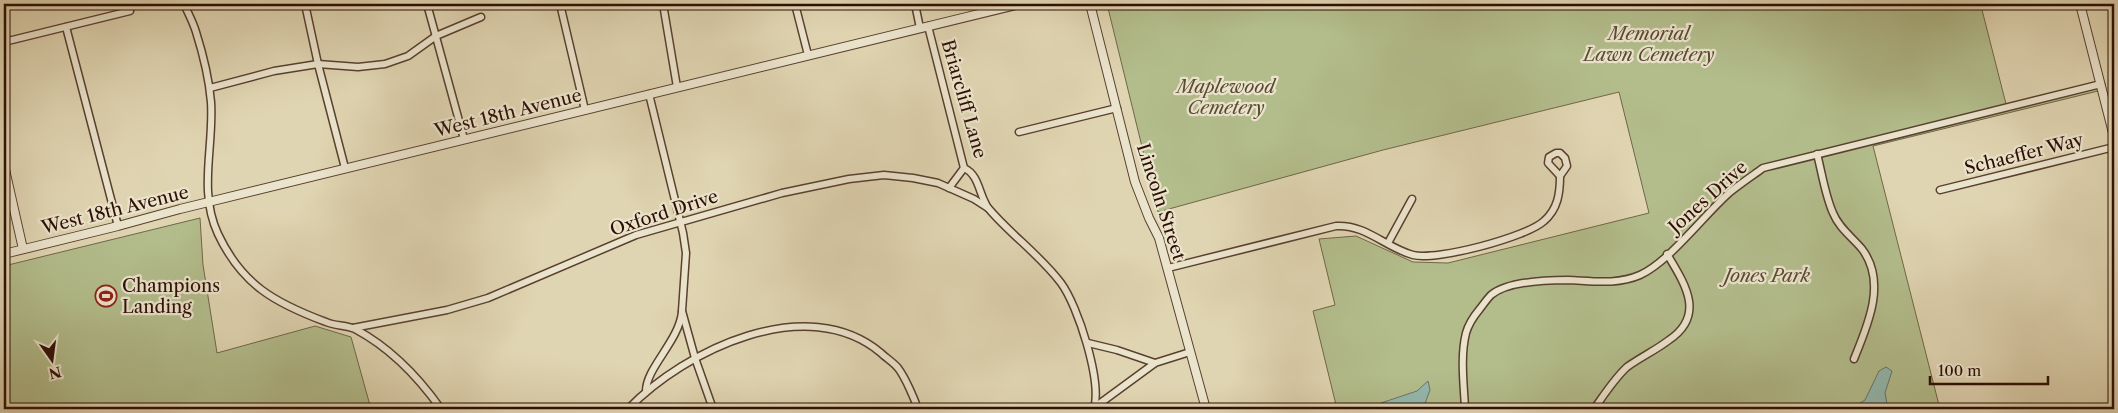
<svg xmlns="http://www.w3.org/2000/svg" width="2118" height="413" font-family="'Libre Caslon Text',serif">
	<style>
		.green { fill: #b3bd8c; stroke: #706648 }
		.water { fill: #94b8ae; stroke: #6a746a }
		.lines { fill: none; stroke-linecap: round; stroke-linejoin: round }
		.minor-casing { stroke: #59402f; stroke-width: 9 }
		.tertiary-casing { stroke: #59402f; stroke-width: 10 }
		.minor { stroke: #ebe4cd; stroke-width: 6 }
		.tertiary { stroke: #ebe4cd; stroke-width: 8 }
		.labels { text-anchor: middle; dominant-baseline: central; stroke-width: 4.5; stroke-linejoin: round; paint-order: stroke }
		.park-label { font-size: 18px; font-style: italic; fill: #5b4b33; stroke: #ebe4cd }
		.street-label { font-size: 18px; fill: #2c0e03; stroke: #ebe4cd }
		.poi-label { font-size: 18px; fill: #2c0e03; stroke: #ebe4cd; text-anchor: start }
	</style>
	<rect width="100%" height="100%" fill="#e0d5b2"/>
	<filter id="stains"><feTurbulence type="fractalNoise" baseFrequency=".004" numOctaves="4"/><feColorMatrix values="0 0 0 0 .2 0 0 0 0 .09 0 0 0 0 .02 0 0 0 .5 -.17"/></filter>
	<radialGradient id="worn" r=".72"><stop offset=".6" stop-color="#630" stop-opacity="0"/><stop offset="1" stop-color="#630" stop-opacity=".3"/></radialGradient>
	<g class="green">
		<path d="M1107,4H1989L1981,6L2006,104L2096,82L2098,91L1873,146L1940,409H1337L1313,311L1335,305L1319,239L1356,236L1413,262L1448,263L1649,213L1619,92L1383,150L1158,212Z"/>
		<path d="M200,218L203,265L217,353L315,326L351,337L371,409H4V266Z"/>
	</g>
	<g class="water">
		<path d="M1886,367L1892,371L1885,393L1888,409H1850L1865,400L1879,371Z"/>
		<path d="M1428,381L1430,390L1423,409H1374L1381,403L1417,391Z"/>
	</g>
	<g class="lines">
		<g class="minor-casing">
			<g id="minor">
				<path d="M184,4C188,13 193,22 196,32C203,54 209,79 211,102C214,147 198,191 218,234C242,285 275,303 326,322C335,326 346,325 355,329C389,347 419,378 441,409"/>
				<path d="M305,4L318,64L345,168"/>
				<path d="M427,4L464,139"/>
				<path d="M560,4L585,110"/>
				<path d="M663,4L677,87"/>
				<path d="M795,4L808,55"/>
				<path d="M915,4L920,28"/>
				<path d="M928,26L964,168C980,175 979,197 989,209C1011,235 1040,255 1061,283C1078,306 1102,381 1094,409"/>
				<path d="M66,27L118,226"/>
				<path d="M4,42L130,11L128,4"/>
				<path d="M210,88L274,71L318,64L358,67L385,64L408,56L436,36L481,17"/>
				<path d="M649,94L683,233L686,253L682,311L695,358L713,409"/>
				<path d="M1019,132L1117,108"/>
				<path d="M1556,153H1560L1565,158L1567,166L1560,176L1548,163L1549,157Z"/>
				<path d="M1817,154C1822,173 1825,195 1833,213C1839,228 1852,237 1862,249C1887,282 1868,325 1854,359"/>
				<path d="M949,188L964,168"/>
				<path d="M1940,190L2114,147"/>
				<path d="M1388,243L1412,199"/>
				<path d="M1168,268L1336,226C1366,224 1386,248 1413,255C1437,261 1527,237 1544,221C1558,209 1560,193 1560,176"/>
				<path d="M353,328L447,310L488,298L636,235L782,193L849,179L884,175L913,178L938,183L974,199L988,208"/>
				<path d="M1088,343L1117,350L1155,363L1095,407"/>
				<path d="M1155,363L1190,352"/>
				<path d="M646,391C646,368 679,341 682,312"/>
				<path d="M628,409C685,350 807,291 881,353C886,358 893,362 898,368C905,377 914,398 918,409"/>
				<path d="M1465,409C1464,385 1460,357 1466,333C1468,326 1474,316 1479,310C1483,305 1487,299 1491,295C1508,281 1547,280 1568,280C1593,281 1617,285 1640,275C1669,262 1704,215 1729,193C1740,184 1752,176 1763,168L2101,84"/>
				<path d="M1594,409C1604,395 1614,379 1627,367C1641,357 1656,350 1669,340C1706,315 1685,284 1667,254"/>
			</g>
		</g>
		<g class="tertiary-casing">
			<g id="tertiary">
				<path d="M1090,4L1135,182L1149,218L1159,238L1206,409"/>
				<path d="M2080,4L2114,137"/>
				<path d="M4,165L23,249"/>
				<path d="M4,254L118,226L180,209L1020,4"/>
			</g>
		</g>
		<use href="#minor" class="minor"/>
		<use href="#tertiary" class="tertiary"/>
	</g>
	<defs>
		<g id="stadium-ring" transform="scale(1.125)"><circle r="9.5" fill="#ebe4cd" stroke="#8f2418" stroke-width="1.5"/><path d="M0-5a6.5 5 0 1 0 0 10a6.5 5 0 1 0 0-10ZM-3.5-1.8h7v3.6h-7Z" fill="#8f2418"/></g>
	</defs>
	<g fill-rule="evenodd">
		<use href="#stadium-ring" x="106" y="296"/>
	</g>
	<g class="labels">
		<g class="park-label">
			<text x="1649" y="34">Memorial<tspan x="1649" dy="21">Lawn Cemetery</tspan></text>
			<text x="1226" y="87">Maplewood<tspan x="1226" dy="21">Cemetery</tspan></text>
			<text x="1767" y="276">Jones Park</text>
		</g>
		<g class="street-label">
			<text transform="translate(964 99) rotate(74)">Briarcliff Lane</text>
			<text transform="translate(508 113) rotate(-14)">West 18th Avenue</text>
			<text transform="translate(2024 154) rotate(-14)">Schaeffer Way</text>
			<text transform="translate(1708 197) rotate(-42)">Jones Drive</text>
			<text transform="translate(1161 202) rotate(72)">Lincoln Street</text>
			<text transform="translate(115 210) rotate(-14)">West 18th Avenue</text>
			<text transform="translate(664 213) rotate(-18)">Oxford Drive</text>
		</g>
		<g class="poi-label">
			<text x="122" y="286">Champions<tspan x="122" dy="21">Landing</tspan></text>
		</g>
	</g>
	<rect width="2118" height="413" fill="none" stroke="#e0d5b2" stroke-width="20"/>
	<rect x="5" y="5" width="2108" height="403" fill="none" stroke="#2c0e03" stroke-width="2.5"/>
	<rect x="10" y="10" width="2098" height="393" fill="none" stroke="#2c0e03"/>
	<g transform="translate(52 360) rotate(166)" stroke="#ebe4cd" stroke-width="4" paint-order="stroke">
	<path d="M0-4L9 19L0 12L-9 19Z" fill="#2c0e03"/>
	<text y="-8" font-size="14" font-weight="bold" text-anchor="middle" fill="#2c0e03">N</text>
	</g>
	<path d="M1930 376v8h118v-8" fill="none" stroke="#2c0e03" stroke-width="2.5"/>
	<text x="1938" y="376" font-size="15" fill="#2c0e03" stroke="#ebe4cd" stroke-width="4" paint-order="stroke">100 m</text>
	<rect width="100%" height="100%" filter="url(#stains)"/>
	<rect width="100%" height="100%" fill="url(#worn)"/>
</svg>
